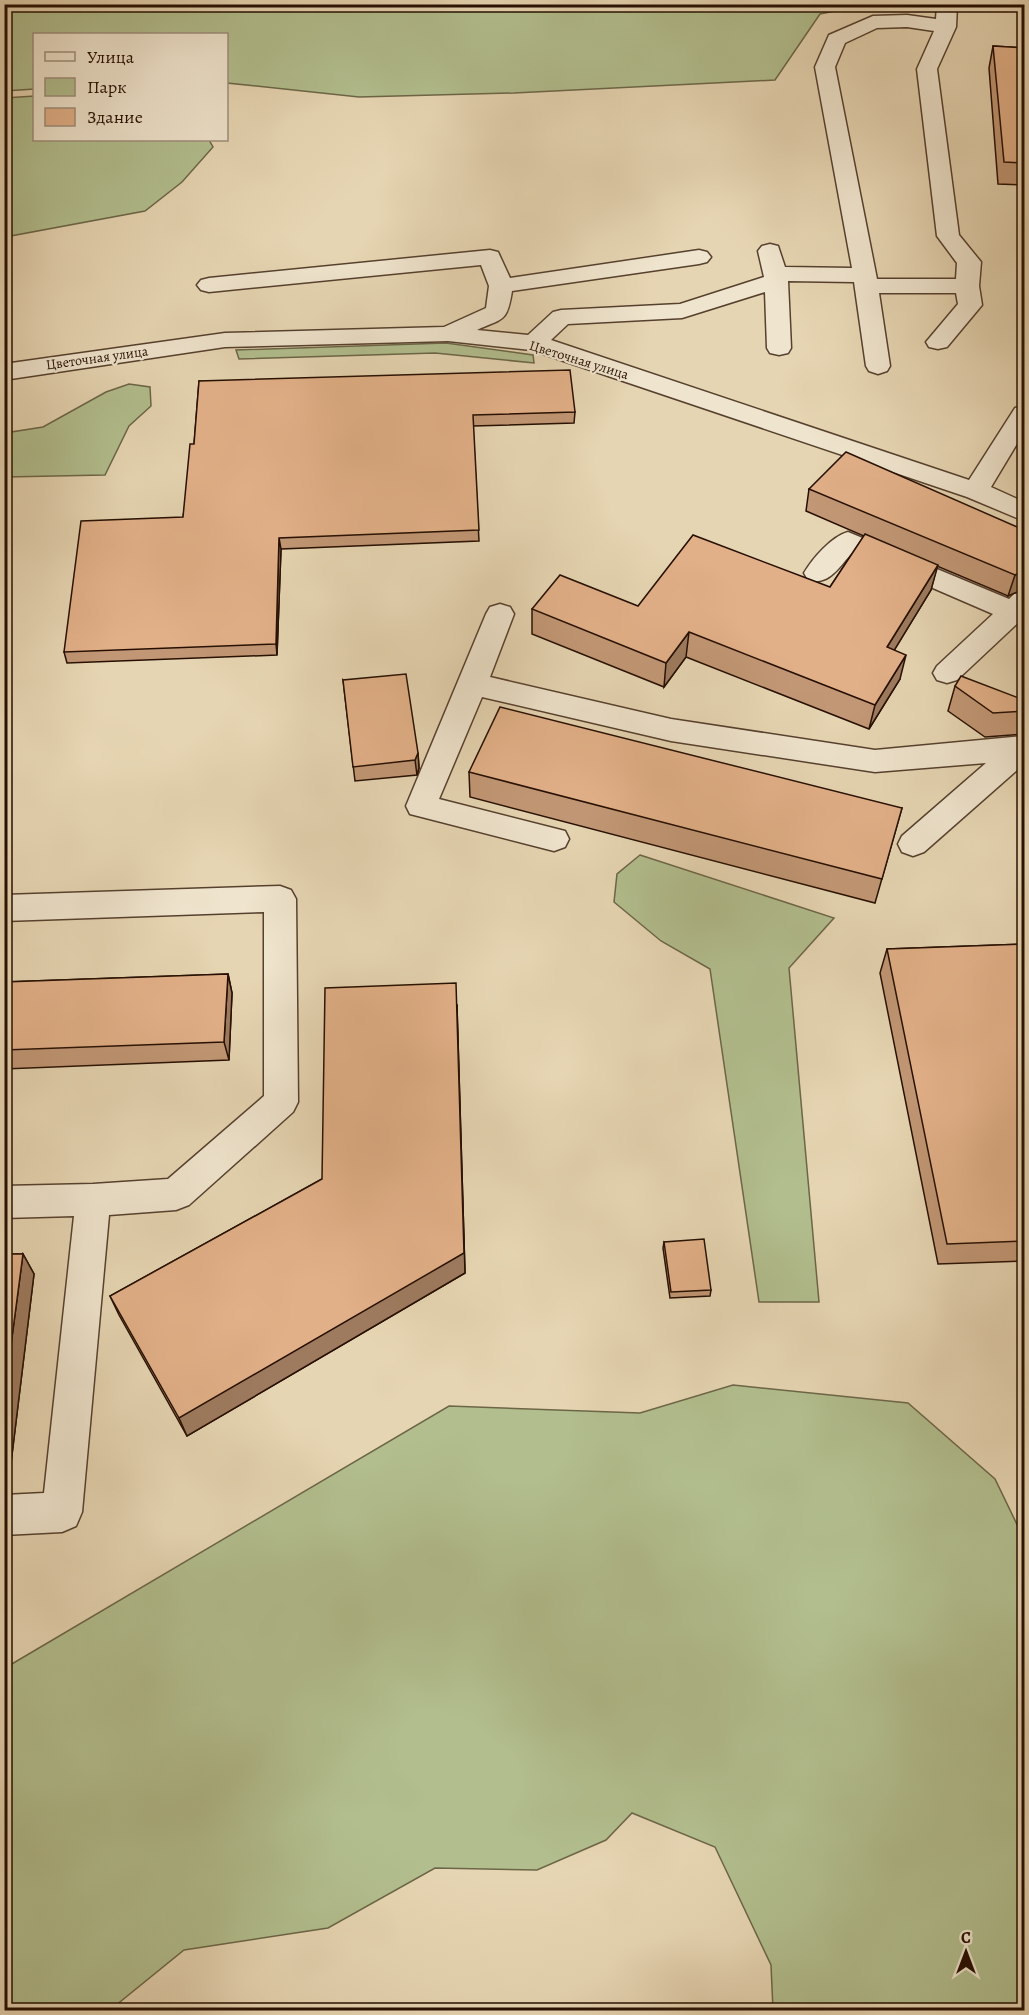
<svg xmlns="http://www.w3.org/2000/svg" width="1029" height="2015" font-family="Alegreya,serif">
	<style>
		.green { fill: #b2be8e; stroke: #6c6648; stroke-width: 1.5 }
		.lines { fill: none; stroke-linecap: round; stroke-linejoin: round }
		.minor-casing { stroke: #56402e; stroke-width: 3 }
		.minor { fill: #efe4cd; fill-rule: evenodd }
		.wall { fill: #c29775; stroke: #260f02; stroke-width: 1.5 }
		.shaded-wall { fill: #9e7b5f; stroke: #260f02; stroke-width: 1.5 }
		.building { fill: #e2b088; stroke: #260f02; stroke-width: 1.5 }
		.labels { text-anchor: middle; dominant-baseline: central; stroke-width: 4.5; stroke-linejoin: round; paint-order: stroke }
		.far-street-label { font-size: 14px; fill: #260f02; stroke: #efe4cd }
	</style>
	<rect width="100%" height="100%" fill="#e6d5b2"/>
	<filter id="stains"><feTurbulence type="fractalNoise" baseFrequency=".00333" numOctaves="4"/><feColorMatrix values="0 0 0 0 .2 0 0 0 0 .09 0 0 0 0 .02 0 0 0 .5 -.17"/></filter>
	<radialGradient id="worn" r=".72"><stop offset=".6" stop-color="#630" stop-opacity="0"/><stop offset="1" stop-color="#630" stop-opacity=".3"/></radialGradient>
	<g class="green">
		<path d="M5,4H866V5L820,14L775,80L514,93L359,97L227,83L226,34H34V89L5,91Z"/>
		<path d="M34,96V140H209L213,147L182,182L145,211L5,237V98Z"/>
		<path d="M446,343L533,355L534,363L435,353L239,359L236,350Z"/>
		<path d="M129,384L150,387L151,406L129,426L105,475L5,477V433L43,427L106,392Z"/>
		<path d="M640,855L834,918L789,968L819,1302H759L710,969L661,941L614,902L617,874Z"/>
		<path d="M733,1385L908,1403L995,1479L1024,1539V2010H773L771,1965L715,1847L632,1813L606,1840L537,1870L435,1868L328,1928L184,1950L110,2010H5V1668L449,1406L640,1413Z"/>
	</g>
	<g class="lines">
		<g class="minor-casing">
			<g id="minor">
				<path d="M937,4L957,5L956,27L937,69L959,235L981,262L979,286L982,305L947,347L938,349L929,347L926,342L958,304L956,293H879L890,366L887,371L878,374L869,371L866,366L854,282L788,281L791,348L788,353L779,355L770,353L767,348L765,292L682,318L568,324L551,340L969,480L1015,408L1024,406V432L991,487L1024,502V521L967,497L531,350L448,341L225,347L4,380V364L225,333L444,327L486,308L489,286L481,265L209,292L201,290L197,285L201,280L209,278L490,250L498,252L510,278L699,250L707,252L711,257L707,262L699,264L512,291C507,322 504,318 477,330L528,335L553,312L561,310L680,304L764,277L758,251L762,246L770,244L778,246L785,267L852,268L815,67L829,35L873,16L907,15L936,19ZM907,27L934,31L917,69L937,236L957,263L956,279H877L835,67L845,43L877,28Z"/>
				<path d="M848,532L1009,599L1014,594L1024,592V617L957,680L947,683L937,680L933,673L937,666L993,614L852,553C839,567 829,586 808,580L804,573C813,558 831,537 848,532Z"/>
				<path d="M500,604L510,607L514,614L490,677L671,719L875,750L1024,736V764L924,852L913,856L902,852L898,844L902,836L986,763L875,772L671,741L482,697L439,799L565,831L569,839L565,847L554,851L410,814L406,806L486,614L490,607Z"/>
				<path d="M280,886L291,890L296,899L298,1102L293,1112L189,1205L176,1210L109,1215L82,1512L76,1526L62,1532L4,1535V1495L44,1493L74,1216L4,1218V1186L93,1184L168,1179L264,1096V912L4,921V895Z"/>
			</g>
		</g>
		<use href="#minor" class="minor"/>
	</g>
	<g class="wall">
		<path d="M993,46L1024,48V185L998,184L989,68Z"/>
		<path d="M199,381L575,412L574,423L473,426L479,541L281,549L277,655L67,663L64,652L183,517L194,444Z"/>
		<path d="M809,489L1024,530L1019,591L1008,596L937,566L931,590L894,650L900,679L869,729L686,657L664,687L532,634V609L638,606L830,587L864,536L806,511Z"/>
		<path d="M343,680L418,753L419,768L417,775L355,781Z"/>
		<path d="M955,686L1024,700V734L985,737L948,711Z"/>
		<path d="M469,772L902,808L875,903L470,797Z"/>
		<path d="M1024,944V1261L938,1264L880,973L887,949Z"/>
		<path d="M228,974L232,993L229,1060L4,1069V982Z"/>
		<path d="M457,1006L465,1273L187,1436L119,1315L110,1296L322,1179Z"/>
		<path d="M664,1242L711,1290L710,1296L670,1298L663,1248Z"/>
		<path d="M4,1254H23L34,1274L11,1463L4,1464Z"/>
	</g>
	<g class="shaded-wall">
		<path d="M279,538L281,549L277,655L276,644Z"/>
		<path d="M938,565L931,590L881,672L887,647Z"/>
		<path d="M1024,570V584L1019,591L1008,596L1015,575Z"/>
		<path d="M689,632L686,657L664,687L666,663Z"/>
		<path d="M906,655L900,679L869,729L875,705Z"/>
		<path d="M418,753L419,768L417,775L415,760Z"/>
		<path d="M228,974L232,993L229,1060L224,1042Z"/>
		<path d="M457,1006L465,1273L187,1436L179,1418Z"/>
		<path d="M23,1254L34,1274L11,1463L4,1455V1398Z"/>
	</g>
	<g class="building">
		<path d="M993,46L1024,48V163L1004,162Z"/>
		<path d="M570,370L575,412L473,415L479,530L279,538L276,644L64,652L81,521L183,517L190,444H194L199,381Z"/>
		<path d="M846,452L1024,530V570L1015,575L809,489Z"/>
		<path d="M865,534L938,565L887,647L906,655L875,705L689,632L666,663L532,609L560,575L638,606L693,535L830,587Z"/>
		<path d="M406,674L418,753L415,760L353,767L343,680Z"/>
		<path d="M961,676L1024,700V711L993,713L955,686Z"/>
		<path d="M500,707L902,808L882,879L469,772Z"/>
		<path d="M1024,944V1241L947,1244L887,949Z"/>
		<path d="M228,974L224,1042L4,1050V982Z"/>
		<path d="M456,983L464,1253L179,1418L110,1296L322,1179L325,988Z"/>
		<path d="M704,1239L711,1290L671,1292L664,1242Z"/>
		<path d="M4,1254H23L4,1398Z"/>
	</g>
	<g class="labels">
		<g class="far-street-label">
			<text transform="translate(97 358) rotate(-8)">Цветочная улица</text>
			<text transform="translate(579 360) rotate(17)">Цветочная улица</text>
		</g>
	</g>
	<rect width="1029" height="2015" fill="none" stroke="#e6d5b2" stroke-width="24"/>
	<rect x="6" y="6" width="1017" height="2003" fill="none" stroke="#260f02" stroke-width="3"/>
	<rect x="12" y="12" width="1005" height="1991" fill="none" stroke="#260f02" stroke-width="1.5"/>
	<rect x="33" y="33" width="195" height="108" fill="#efe4cd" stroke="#9f8f7c" stroke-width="1.5"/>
	<rect x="45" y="52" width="30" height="9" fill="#efe4cd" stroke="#9f8f7c" stroke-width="1.5"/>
	<text x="87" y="63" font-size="18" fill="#260f02">Улица</text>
	<rect x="45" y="78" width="30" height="18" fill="#b2be8e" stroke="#9f8f7c" stroke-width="1.5"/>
	<text x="87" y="93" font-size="18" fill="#260f02">Парк</text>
	<rect x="45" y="108" width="30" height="18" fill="#e2b088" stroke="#9f8f7c" stroke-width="1.5"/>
	<text x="87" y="123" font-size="18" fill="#260f02">Здание</text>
	<g transform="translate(966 1952)" stroke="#efe4cd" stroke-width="4.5" paint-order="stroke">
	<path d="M0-4.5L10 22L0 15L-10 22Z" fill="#260f02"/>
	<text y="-9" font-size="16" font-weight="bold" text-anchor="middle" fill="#260f02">С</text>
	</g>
	<rect width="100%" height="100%" filter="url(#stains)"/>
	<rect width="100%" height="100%" fill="url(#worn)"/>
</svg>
